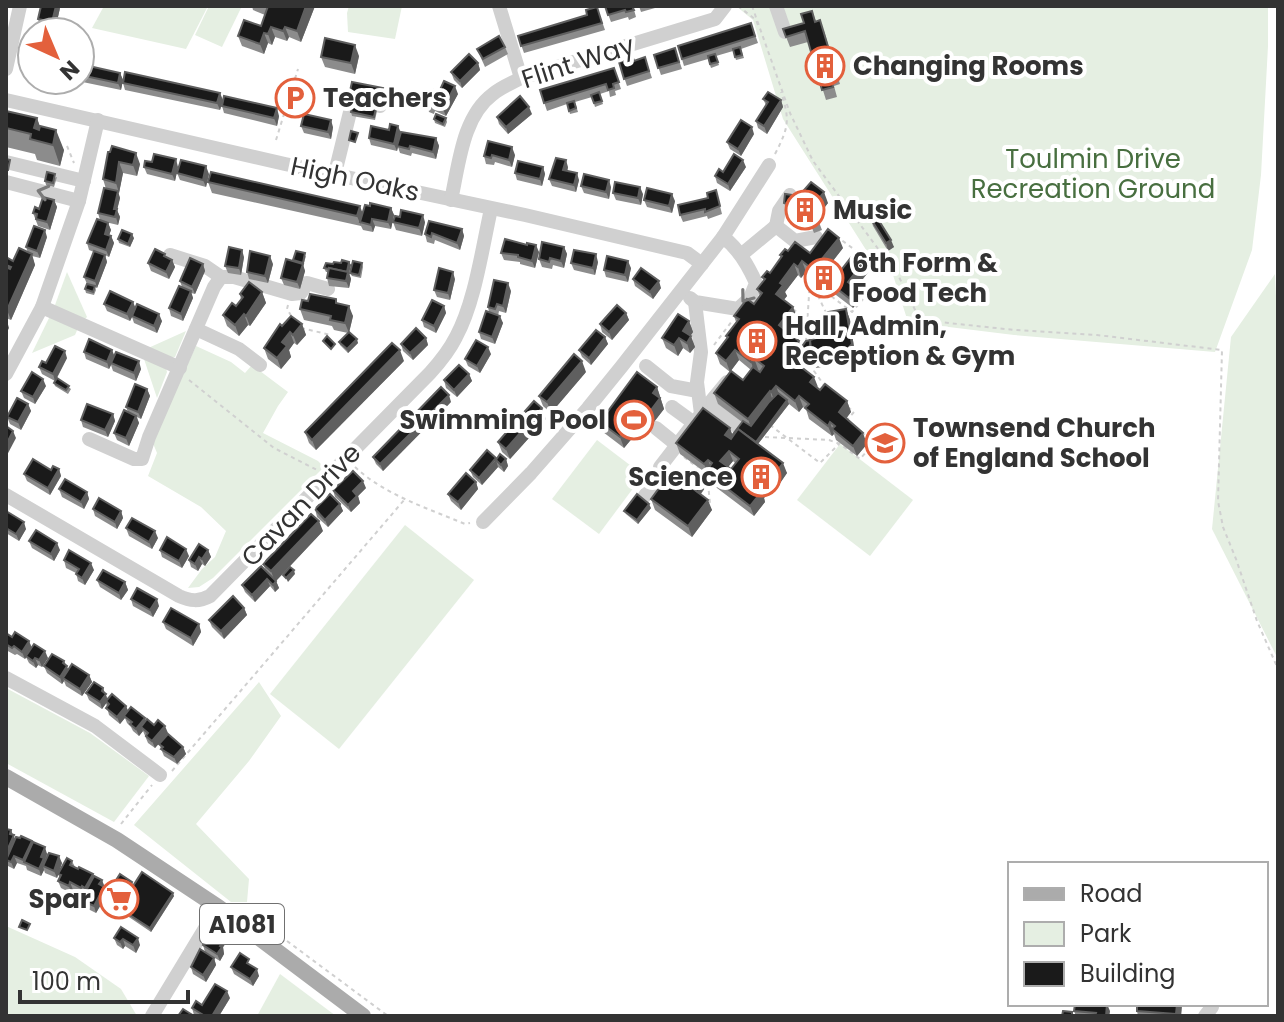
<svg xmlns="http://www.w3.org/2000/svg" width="1284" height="1022" font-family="Poppins,sans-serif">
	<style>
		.green { fill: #e5efe2 }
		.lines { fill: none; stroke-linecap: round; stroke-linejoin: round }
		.path { stroke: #d0d0d0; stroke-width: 2; stroke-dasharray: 4 4; stroke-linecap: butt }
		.minor { stroke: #d0d0d0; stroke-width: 14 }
		.major { stroke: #ababab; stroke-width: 16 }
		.wall { fill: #8c8c8c; fill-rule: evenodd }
		.shaded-wall { fill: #5f5f5f }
		.building { fill: #1a1a1a; stroke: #5f5f5f; stroke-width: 2; fill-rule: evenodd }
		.oneway { stroke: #7a7a7a }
		.labels { text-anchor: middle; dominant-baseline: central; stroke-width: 8; stroke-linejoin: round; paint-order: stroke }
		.shield { fill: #fff; stroke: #707070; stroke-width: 2 }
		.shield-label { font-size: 24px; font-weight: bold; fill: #333 }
		.street-label { font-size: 26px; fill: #333; stroke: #fff }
		.poi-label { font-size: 26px; font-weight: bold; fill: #333; stroke: #fff; text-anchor: start }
		.park-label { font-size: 26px; fill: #486f40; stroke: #fff }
	</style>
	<rect width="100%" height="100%" fill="#fff"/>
	<g class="green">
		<path d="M104,6H208L186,49L92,28Z"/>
		<path d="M209,6H242L222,47L195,35Z"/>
		<path d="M349,6H402L395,39L348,32L347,13Z"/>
		<path d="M736,6H1268V46L1261,175L1252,250L1215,352L1014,335L908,322L893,275L868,253L783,119L753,20Z"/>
		<path d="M67,272L87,317L83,321L58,309L55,305Z"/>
		<path d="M1275,274L1278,342V659L1212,529L1231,337Z"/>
		<path d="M49,318H55L78,328L75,335L32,353Z"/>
		<path d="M186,331L175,357L171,358L146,349Z"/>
		<path d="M196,346L231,362L245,373L252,365L288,392L278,406L263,433L318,461L324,467L213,578L199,587L188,588L202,569L215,557L226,531L201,507L148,476L157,453L152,441Z"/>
		<path d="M143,356L166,368L167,372L157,398Z"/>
		<path d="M597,440L643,475L599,534L552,499Z"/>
		<path d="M840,444L913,500L870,556L797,500Z"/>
		<path d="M405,525L474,580L339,749L270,694Z"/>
		<path d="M259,682L281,716L249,761L196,824L249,879L247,902H231L134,825Z"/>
		<path d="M6,688L90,733L149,776L114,822L6,763Z"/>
		<path d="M6,926L75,957L121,989L137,1016H6Z"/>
		<path d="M280,974L336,1016H257Z"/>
	</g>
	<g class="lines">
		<g class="path">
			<path d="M738,6L756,20L758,25"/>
			<path d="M752,6L790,113L813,161L899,277L920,320L1015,330L1097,335L1222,350L1218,501L1223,527L1236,559L1257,621L1278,669"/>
			<path d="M276,140L298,69"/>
			<path d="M67,146L74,163"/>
			<path d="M775,154C789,127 790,120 781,92"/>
			<path d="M801,226L805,220"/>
			<path d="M836,236L874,264L880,278"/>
			<path d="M811,281L829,319L816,338"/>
			<path d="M288,305L287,309L292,317"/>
			<path d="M793,309L825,335"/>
			<path d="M301,328L331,335"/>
			<path d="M806,341L810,280L852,312L863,299"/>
			<path d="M714,345L732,321"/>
			<path d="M810,347L814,371L824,385"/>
			<path d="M189,380L274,448L317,470"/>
			<path d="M846,421L854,412L849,408"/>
			<path d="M770,425L820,463L839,444"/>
			<path d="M765,437L829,440L840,444L860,459L875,442L864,434"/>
			<path d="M684,457L705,473"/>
			<path d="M355,467C385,495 427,508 465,524L470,523"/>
			<path d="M708,483L710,504"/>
			<path d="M172,771L405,499"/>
			<path d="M121,824L152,785"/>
			<path d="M287,941L388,1016"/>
		</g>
		<g class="minor">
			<path d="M499,6L521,78"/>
			<path d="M776,6L785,32"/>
			<path d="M6,69L20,6"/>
			<path d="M6,100L285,164L525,215L687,253L702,264"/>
			<path d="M6,162L84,181"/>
			<path d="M335,173L353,100L380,106"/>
			<path d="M6,182L79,201"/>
			<path d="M790,195L779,211L776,226L795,241L816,237"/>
			<path d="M451,200C459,165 462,117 493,94C501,87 512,83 521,78L715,19L725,6"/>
			<path d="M170,255L205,266L221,277"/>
			<path d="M741,255L776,226"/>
			<path d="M221,277H234L292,294L301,293L307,283L328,289"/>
			<path d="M690,298L695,302L738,309L750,298L756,283C748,265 738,248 723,237"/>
			<path d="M42,307L180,368"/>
			<path d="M196,329L239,349L260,365"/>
			<path d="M646,366L671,386L698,391"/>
			<path d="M6,374L42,307L79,201L98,120"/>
			<path d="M727,382L708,405L742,430"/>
			<path d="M672,407L694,423"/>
			<path d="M656,428L677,445"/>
			<path d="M89,439L134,459H142L149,437L214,287L221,277"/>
			<path d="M6,495L179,596C190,601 199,602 210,596L430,373C440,362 449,351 456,337C475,302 482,249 491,209"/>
			<path d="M644,497L663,470L660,467L701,414L697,382L701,352L695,302"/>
			<path d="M483,522L531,473L588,408L622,366L723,237L769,165"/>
			<path d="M6,678L95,726L160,775"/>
			<path d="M152,1016L218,907"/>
			<path d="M1205,1016L1212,1007V1004"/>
		</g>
		<path class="major" d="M6,777L117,840L218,907L363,1016"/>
	</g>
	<g class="wall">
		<path d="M252,6H315L301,42L289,37L287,41L275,37L272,45L268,43L264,54L242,46L238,36L261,26L265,15L253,10Z"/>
		<path d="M605,6H633L636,17L629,20L628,17L611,22Z"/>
		<path d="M639,6H662L641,12Z"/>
		<path d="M597,7L605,30L524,53L518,36L587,15Z"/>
		<path d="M60,8L55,30L40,26L38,19Z"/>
		<path d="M812,11L816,21L824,31L840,84L834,86L837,97L826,100L808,42L790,47L783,29L804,23Z"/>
		<path d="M751,23L758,43L741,49L744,58L736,60L733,51L716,56L719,65L711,68L708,59L684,66L678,46Z"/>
		<path d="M505,47L508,54L485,67L477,49Z"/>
		<path d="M675,48L682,69L661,75L654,55Z"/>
		<path d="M359,56L355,74L325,67L321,57Z"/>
		<path d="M645,57L652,78L627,86L619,62L634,61Z"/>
		<path d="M478,63L480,70L462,88L454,80L451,72Z"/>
		<path d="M80,64L120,73L123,80L121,90L73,80H80Z"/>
		<path d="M614,68L621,89L615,91L616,95L610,97L609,91L600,94L603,104L595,107L592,97L575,102L578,112L570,114L567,104L547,111L540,90Z"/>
		<path d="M123,83L223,100L220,110L125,90Z"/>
		<path d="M383,88L384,92L382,101L352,94L350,91Z"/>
		<path d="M439,92L458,94L446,116L435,111L434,114L429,112L427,105Z"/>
		<path d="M763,99L781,100L783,107L767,134L758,128L756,121L766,105Z"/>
		<path d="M222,106L279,116L277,126L224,113Z"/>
		<path d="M376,108L377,111L375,120L352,116L351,112Z"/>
		<path d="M6,111L37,118L40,127L64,150L60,166L37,160L35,154L6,147Z"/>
		<path d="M532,114L508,134L499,124L497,117Z"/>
		<path d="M446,118L447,122L445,127L435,123L434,119Z"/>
		<path d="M301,126L333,127L331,139L304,133Z"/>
		<path d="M401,132L436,138L439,146L436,159L412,153L411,156L400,153L398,147L397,151L371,145L369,138Z"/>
		<path d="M754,134L741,156L730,149L727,142Z"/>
		<path d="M108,152L140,164L137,176L123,173L119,193H118L120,198L117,210L120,217L118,225L101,221L108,223L111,230L109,235L111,236L114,243L109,257L105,255L107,262L97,288L95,287L96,290L94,295L86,293L85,289L87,284L84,277L94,252L89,250L87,243L100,220L98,213L106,189L103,179Z"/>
		<path d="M515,155L512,167L495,162L494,165L486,164L484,156Z"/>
		<path d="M152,162L178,167L175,181L147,174L144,167Z"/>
		<path d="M543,167L545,174L542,186L517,180L515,173Z"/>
		<path d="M568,167L567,171L579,180L576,192L552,186L549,179Z"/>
		<path d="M746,167L730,191L717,183L715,176L723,172Z"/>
		<path d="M177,173L209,174L206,187L180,180Z"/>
		<path d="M57,177L54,187L46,185L45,181Z"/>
		<path d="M208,182L362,213L391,208L394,215L391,229L375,226L373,232L363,230L361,226L212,193Z"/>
		<path d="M581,186L611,187L609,199L584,193Z"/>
		<path d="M716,190L722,214L708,219L707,216L683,222L680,215L708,198Z"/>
		<path d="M613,193L643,194L641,205L616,200Z"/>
		<path d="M54,200L57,207L50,230L38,226L33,213Z"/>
		<path d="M644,200L675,201L672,213L647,207Z"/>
		<path d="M784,203H828L817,217L822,230L814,233L810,223L801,216L788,214Z"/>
		<path d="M400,217L425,222L422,236L396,230L393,222Z"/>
		<path d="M871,219L894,247L888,251L873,226Z"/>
		<path d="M462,229L464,236L460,250L435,240L434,244L427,242L425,234Z"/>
		<path d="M47,237L40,258L32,256L35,265L11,320L6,318V257L13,261L28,253L26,247Z"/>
		<path d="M134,238L130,247L119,243L118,239Z"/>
		<path d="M527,245L539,252L535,268L520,264V262L504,260L501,253Z"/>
		<path d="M564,247L567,254L564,268L553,265L552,269L542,267L539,259Z"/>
		<path d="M843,248L829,266L838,274L866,259L870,270L856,288L860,299L853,308L806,272L801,278L798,275L785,292L787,296L784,300L793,307L797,317L787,331L801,348L820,337L846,309L850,320L855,354L848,364L816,368L812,357L811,350H809L798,365L820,390L847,401L851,412L846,418L867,444L857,456L836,440L834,434L832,436L809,419L806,409L803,407L799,412L789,404L758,444L787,473L776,489L773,487L764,498L765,502L754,516L709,482L701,494L712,510L692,537L655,510L651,499L693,488L706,473L680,454L676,443L733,435L742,422L718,404L714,393L743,380L751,370L739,360L730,372L720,364L716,353L727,339L726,336L736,322L734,316L754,304L760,296L757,289L764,281L762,277L770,273L781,258L780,255L788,251L810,253ZM733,461L735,463L731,469L728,467Z"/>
		<path d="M306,256L303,266L305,271L300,289L284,285L281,278L294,262Z"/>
		<path d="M166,257L172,260L175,267L169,279L151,271L148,263Z"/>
		<path d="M244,257L241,275L228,273L225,266Z"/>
		<path d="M349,262L351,265L349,273L351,279L349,288L329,286L327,278L328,272H326L324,268L333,264Z"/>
		<path d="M598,262L595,275L574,270L571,263Z"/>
		<path d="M362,263L363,267L361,278L352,276L350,273Z"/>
		<path d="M203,264L205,271L195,294L191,293L193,298L183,321L171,316L169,308L182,287L180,281Z"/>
		<path d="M273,264L268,283L249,279L247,272Z"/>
		<path d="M631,268L628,282L606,277L604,270Z"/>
		<path d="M455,279L450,300L437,297L434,290Z"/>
		<path d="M633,279L661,288L653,299L635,286Z"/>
		<path d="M511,291L506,313L499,311L498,316L503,323L495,344L481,339L479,332L489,312L488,307Z"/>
		<path d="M262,292L266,303L250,326L248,325L239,336L227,326L223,315L236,306L241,300L240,294Z"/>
		<path d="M133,302L135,308L162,321L157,333L134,323L132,317L130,321L107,311L104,304Z"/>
		<path d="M338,303L353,316L349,332L358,343L348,353L340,345L339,342L348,333L334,330L332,326L304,320L300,309Z"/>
		<path d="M444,306L446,313L436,333L424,327L422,320Z"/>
		<path d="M626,313L629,320L612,340L602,332L600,324Z"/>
		<path d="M689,321L693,332L690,336L695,347L690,353L683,348L678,356L666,348L662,338Z"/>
		<path d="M302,324L306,335L297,345L294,343L289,350L291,357L281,369L268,359L264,348L282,326Z"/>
		<path d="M605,337L608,344L591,365L582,357L579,350Z"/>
		<path d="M426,338L428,345L413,360L403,351L401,344Z"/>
		<path d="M84,352L114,355L141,369L136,381L113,371L111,365L109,369L86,359Z"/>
		<path d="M491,354L480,373L468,366L465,359Z"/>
		<path d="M67,358L57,378L71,389L68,394L55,386L54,383L55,381L42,374L39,367L46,363Z"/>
		<path d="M404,361L316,450L309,443L305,432Z"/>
		<path d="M586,372L551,413L543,406L539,396Z"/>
		<path d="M469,374L472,381L457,397L446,388L444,380Z"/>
		<path d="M46,386L35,404L24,398L21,391Z"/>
		<path d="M657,387L664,409L640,440L634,436L624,448L603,432L600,422Z"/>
		<path d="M147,389L150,396L141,419L137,417L139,423L129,446L117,440L114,433L128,412L126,407Z"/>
		<path d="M451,402L383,471L376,464L373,457Z"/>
		<path d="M28,404L31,411L21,430L10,424L7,417Z"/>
		<path d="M113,414L115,421L108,437L83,427L81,420Z"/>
		<path d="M546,419L510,459L502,452L498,442Z"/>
		<path d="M496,459H506L508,466L504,472L498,467L482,485L473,477L470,470Z"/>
		<path d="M59,469L61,476L50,495L27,481L24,474Z"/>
		<path d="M476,482L478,489L461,510L451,501L448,494Z"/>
		<path d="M366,488L358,496L360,503L351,512L335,497L333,490Z"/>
		<path d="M59,489L87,492L89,499L84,509L62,497Z"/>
		<path d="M340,504L343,511L328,527L317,517L315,509Z"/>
		<path d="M651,508L638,524L626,514L624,511Z"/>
		<path d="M93,509L121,511L123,518L117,529L95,516Z"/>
		<path d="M6,511L26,529L19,541L6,533Z"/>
		<path d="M126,528L158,538L152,549L129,536Z"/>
		<path d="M323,531L276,581L279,588L275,592L270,586L255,602L245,592L242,585L266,571L263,564Z"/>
		<path d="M29,541L60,550L54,561L32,548Z"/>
		<path d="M160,550L189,556L182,568L162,557Z"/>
		<path d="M208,550L211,557L205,566L202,564L198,571L191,567L189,560Z"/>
		<path d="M64,560L94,570L85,585L78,581L76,573L66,568Z"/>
		<path d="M97,580L125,582L128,590L121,600L100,587Z"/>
		<path d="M131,599L159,606L153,617L133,606Z"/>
		<path d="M244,608L247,615L224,639L212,627L209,620Z"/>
		<path d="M163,622L199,624L201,632L193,646L166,629Z"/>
		<path d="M6,626L8,632L7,634L12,637L29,641L32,648L48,658L42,667L38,665L36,668L29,663L26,657L25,659L17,654L15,655L6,650Z"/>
		<path d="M65,664L69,670L89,675L92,682L82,696L66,686L64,681L62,684L47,673L44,666Z"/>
		<path d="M86,693H105L108,699L126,706L128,711L168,733L155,748L148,743L143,731L139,736L133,731L131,727L127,723L125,718L120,724L109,715L106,703L102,709L89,700Z"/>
		<path d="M159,744L183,747L186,754L177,764L164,756Z"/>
		<path d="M6,829L15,838L33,844L62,863L57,878L45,873L44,870L41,876L27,870L26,866L17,863L14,869L8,866L6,861Z"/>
		<path d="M72,861L75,867L102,880L107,894L132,882L133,886L174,896L151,932L120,911L116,917L104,909L102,903L96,913L84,907L81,900L83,895L73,890L71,893L61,888L58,881L60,878L58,874Z"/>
		<path d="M121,927L140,945L136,953L125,946L123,949L117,945L114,938Z"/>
		<path d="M223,936L226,943L223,947L224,954L220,961L205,952L203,945L209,940Z"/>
		<path d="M214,958L216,965L206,982L193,974L191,967Z"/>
		<path d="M251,966L259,976L253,986L234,974L231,967Z"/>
		<path d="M230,998L219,1016H196L194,1015L192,1008Z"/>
		<path d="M1182,1004L1181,1016H1138L1137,1011Z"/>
		<path d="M1074,1011H1110L1109,1016H1076Z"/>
	</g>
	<g class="shaded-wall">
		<path d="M56,6H59L60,8L55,30L52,22Z"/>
		<path d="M306,6H315L301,42L297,31Z"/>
		<path d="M271,27L275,37L272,45L268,34Z"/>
		<path d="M285,27L289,37L287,41L283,31Z"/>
		<path d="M264,33L268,43L264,54L260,44Z"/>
		<path d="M355,45L359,56L355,74L351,63Z"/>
		<path d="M478,63L480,70L462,88L460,81Z"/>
		<path d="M120,73L123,80L121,90L118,83Z"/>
		<path d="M455,86L458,94L446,116L443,109Z"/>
		<path d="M220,93L223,100L220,110L217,103Z"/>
		<path d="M781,100L783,107L767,134L764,126Z"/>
		<path d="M529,107L532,114L508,134L506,127Z"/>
		<path d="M277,108L279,116L277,126L274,118Z"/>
		<path d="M37,118L44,139L34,128Z"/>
		<path d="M331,120L333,127L331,139L328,132Z"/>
		<path d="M398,126L401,133L397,151L394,144Z"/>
		<path d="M752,127L754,134L741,156L738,149Z"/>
		<path d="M56,130L64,150L60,166L53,145Z"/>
		<path d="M436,138L439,146L436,159L433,152Z"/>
		<path d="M512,147L515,155L512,167L509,160Z"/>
		<path d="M136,153L140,164L137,176L133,165Z"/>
		<path d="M176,159L178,167L175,181L172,174Z"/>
		<path d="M566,160L568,167L566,177L563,170Z"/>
		<path d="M743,160L746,167L730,191L728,184Z"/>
		<path d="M119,162L123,173L119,193L116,183Z"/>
		<path d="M206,166L209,174L206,187L203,180Z"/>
		<path d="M543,167L545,174L542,186L540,179Z"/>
		<path d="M577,173L579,180L576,192L574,185Z"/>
		<path d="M609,180L611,187L609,199L606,192Z"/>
		<path d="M640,187L643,194L641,205L638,198Z"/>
		<path d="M118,191L120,198L117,210L120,217L118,225L114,209Z"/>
		<path d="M824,192L828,203L817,217L813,206Z"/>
		<path d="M672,194L675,201L672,213L669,206Z"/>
		<path d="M54,200L57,207L50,230L47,222Z"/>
		<path d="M360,206L364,217L360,222L361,226L357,216Z"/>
		<path d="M391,208L394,215L391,229L388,222Z"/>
		<path d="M423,215L425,222L422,236L419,228Z"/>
		<path d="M372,219L375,226L373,232L371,225Z"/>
		<path d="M108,223L111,230L107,241L105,234Z"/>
		<path d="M462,229L464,236L460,250L457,243Z"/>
		<path d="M45,230L47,237L40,258L37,251Z"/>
		<path d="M132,234L134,238L130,247L128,244Z"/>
		<path d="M111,236L114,243L109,257L106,250Z"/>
		<path d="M839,238L843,248L825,271L821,260Z"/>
		<path d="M891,240L894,247L888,251L886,243Z"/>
		<path d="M536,245L539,252L535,268L532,261Z"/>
		<path d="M564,247L567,254L564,268L561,261Z"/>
		<path d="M242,250L244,257L241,275L239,268Z"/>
		<path d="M32,254L35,265L11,320L7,310Z"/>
		<path d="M596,254L598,262L595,275L593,268Z"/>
		<path d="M105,255L107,262L97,288L95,281Z"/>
		<path d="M270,256L273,264L268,283L265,276Z"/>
		<path d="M866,259L870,270L852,292L848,282Z"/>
		<path d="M172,260L175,267L169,279L166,272Z"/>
		<path d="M628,261L631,268L628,282L625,275Z"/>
		<path d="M802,261L806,272L801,278L798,267Z"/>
		<path d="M349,262L351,265L349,273L351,279L349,288L346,281Z"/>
		<path d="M203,264L205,271L195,294L192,287Z"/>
		<path d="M303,264L305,271L300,289L297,282Z"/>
		<path d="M794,264L798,275L785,292L787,296L780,304L776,294L780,283Z"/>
		<path d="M453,272L455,279L450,300L448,293Z"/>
		<path d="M659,281L661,288L653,299L650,292Z"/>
		<path d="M508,283L511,291L506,313L503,306Z"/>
		<path d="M856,288L860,299L853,308L849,298Z"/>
		<path d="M191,291L193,298L183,321L181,314Z"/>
		<path d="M262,292L266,303L250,326L246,316Z"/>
		<path d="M133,302L136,309L130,321L127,314Z"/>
		<path d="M349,306L353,316L349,333L345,323Z"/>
		<path d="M444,306L446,313L436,333L434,326Z"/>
		<path d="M793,307L797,317L783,335L779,325Z"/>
		<path d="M846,309L850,320L855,354L848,364L844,353Z"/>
		<path d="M626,313L629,320L612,340L609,332Z"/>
		<path d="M159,314L162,321L157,333L154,326Z"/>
		<path d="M244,314L248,325L239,336L235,325Z"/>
		<path d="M500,316L503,323L495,344L492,337Z"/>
		<path d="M7,321L9,328L6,334V322Z"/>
		<path d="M689,321L693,332L687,342L683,331Z"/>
		<path d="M302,324L306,335L297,345L293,335Z"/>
		<path d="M290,332L294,343L289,350L291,357L281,369L277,358L282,342Z"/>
		<path d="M691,336L695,347L690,353L687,343Z"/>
		<path d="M605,337L608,344L591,365L589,358Z"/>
		<path d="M426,338L428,345L413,360L410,353Z"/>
		<path d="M679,338L683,348L678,356L674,345Z"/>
		<path d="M357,339L358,343L348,353L347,349Z"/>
		<path d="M799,341L802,352L789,370L784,361Z"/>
		<path d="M488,347L491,354L480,373L477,366Z"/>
		<path d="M808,347L809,350L791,374L790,371Z"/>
		<path d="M112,350L115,357L109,369L107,362Z"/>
		<path d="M400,350L404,361L316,450L312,440Z"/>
		<path d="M735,350L739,360L730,372L726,361Z"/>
		<path d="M65,351L67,358L55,381L53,374Z"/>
		<path d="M754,358L758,369L755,373L751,362Z"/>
		<path d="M139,361L141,369L136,381L134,373Z"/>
		<path d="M582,361L586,372L551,413L547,402Z"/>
		<path d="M469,374L472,381L457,397L454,390Z"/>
		<path d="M814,377L818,387L810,382Z"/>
		<path d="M43,379L46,386L35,404L33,397Z"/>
		<path d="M776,386L780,397L775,403L771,392Z"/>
		<path d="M657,387L664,409L640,440L636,430L653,393Z"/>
		<path d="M147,389L150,396L141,419L138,412Z"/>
		<path d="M770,391L773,402L752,430L748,419Z"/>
		<path d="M449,395L451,402L383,471L380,464Z"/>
		<path d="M799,396L803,407L799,412L795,401Z"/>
		<path d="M787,400L789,404L754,449L753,445Z"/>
		<path d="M847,401L851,412L843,423L839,412Z"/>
		<path d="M28,404L31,411L21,430L18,422Z"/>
		<path d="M542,408L546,419L510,459L506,449Z"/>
		<path d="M113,414L115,421L108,437L105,430Z"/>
		<path d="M136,416L139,423L129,446L126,438Z"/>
		<path d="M830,422L834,434L832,436L828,426Z"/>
		<path d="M630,425L634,436L624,448L620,437Z"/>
		<path d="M730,428L734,439L731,444L725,435Z"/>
		<path d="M13,431L16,438L6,457V445Z"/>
		<path d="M863,433L867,444L857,456L853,446Z"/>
		<path d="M729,451L733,461L724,472L720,461Z"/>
		<path d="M506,459L508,466L504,472L501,465Z"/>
		<path d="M496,460L498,467L482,485L479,478Z"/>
		<path d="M708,460L712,470L708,475L704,464Z"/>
		<path d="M783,463L787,473L776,489L772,478Z"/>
		<path d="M59,469L61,476L50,495L48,488Z"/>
		<path d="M769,476L773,487L764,498L765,502L754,516L750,506L759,489Z"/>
		<path d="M708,479L709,482L697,499L696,495Z"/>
		<path d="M363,481L366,488L358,496L360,503L351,512L348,505L353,491Z"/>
		<path d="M476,482L478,489L461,510L458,502Z"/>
		<path d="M87,492L89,499L84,509L81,502Z"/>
		<path d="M708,500L712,510L692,537L688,526Z"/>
		<path d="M340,504L343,511L328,527L325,520Z"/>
		<path d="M649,504L651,508L638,524L637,520Z"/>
		<path d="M121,511L123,518L117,529L115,522Z"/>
		<path d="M319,521L323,531L275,582L271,571Z"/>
		<path d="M24,522L26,529L19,541L16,534Z"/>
		<path d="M155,531L158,538L152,549L149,542Z"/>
		<path d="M57,543L60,550L54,561L51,554Z"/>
		<path d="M186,549L189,556L182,568L179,561Z"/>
		<path d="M208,550L211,557L205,566L202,559Z"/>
		<path d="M199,557L202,564L198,571L195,564Z"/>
		<path d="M91,563L94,570L85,585L82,578Z"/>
		<path d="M294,570L295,574L288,582L286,578Z"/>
		<path d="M267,579L270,586L255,602L252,595Z"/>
		<path d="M276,581L279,588L275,592L273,585Z"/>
		<path d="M125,582L128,590L121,600L119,593Z"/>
		<path d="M157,599L159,606L153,617L150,610Z"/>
		<path d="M244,608L247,615L224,639L221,631Z"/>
		<path d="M199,624L201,632L193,646L191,638Z"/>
		<path d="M29,641L32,649L25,659L22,652Z"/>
		<path d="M45,651L48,658L42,667L39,660Z"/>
		<path d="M35,658L38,665L36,668L33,661Z"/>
		<path d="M64,661L70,673L63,678L64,681L62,684L60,677Z"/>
		<path d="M89,675L92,682L82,696L80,689Z"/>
		<path d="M103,688L108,701L102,709L100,702Z"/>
		<path d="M126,706L129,713L120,724L117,717Z"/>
		<path d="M145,718L147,725L141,727L143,731L139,736L136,729Z"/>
		<path d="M165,726L168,733L155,748L152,741Z"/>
		<path d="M183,747L186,754L177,764L174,757Z"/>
		<path d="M11,830L16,842L9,860L6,853Z"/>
		<path d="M32,841L34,848L24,862L26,867L23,860Z"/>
		<path d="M45,847L47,854L43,866L44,870L41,876L39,869L41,857Z"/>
		<path d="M14,856L17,863L14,869L11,862Z"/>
		<path d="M59,856L62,863L57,878L54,871Z"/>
		<path d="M93,874L95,881L87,895L85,888Z"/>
		<path d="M102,880L107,894L96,913L94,906L99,884Z"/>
		<path d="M70,882L73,890L71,893L69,886Z"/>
		<path d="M132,882L134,889L119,908L120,911L116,917L114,910Z"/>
		<path d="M173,893L174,896L151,932L150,928Z"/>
		<path d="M223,936L226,943L223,947L224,954L220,961L217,954L220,942Z"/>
		<path d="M138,938L140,945L136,953L133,945Z"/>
		<path d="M123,939L125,946L123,949L120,942Z"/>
		<path d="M214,958L216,965L206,982L203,975Z"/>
		<path d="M257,969L259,976L253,986L250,979Z"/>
		<path d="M227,991L230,998L219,1016H212Z"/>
		<path d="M1107,1004L1110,1011L1109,1016H1106Z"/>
		<path d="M1177,1004H1182L1181,1016H1177L1176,1014Z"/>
	</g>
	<g class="building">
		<path d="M41,6H56L52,22L38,19Z"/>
		<path d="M267,6H306L297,31L285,27L283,31L271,27L268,34L264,33L260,44L238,36L244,20L261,26L268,6Z"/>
		<path d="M605,6H632L634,10L626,12L625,10L608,15Z"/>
		<path d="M597,7L602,23L521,46L518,36L587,15L586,10Z"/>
		<path d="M812,11L815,22L820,20L836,73L830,75L833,87L822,90L805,31L786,37L783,29L804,23L801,14Z"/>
		<path d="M751,23L755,36L682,59L678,46Z"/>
		<path d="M499,36L505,47L483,59L477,49Z"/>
		<path d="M325,38L355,45L351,63L321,57Z"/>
		<path d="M740,47L742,55L735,57L733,49Z"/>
		<path d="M32,48V60H29Z"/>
		<path d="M675,48L679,62L658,68L654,55Z"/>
		<path d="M469,54L478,63L460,81L451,72Z"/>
		<path d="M715,54L718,62L710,64L708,56Z"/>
		<path d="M645,57L649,71L624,79L619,62L633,58L634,61Z"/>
		<path d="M80,64L120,73L118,83L80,75Z"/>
		<path d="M614,68L619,82L613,84L614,88L608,90L606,84L544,103L540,90Z"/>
		<path d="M125,72L220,93L217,103L123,83Z"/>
		<path d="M444,81L455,86L443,109L433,104L431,107L427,105L434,90L439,92Z"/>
		<path d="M352,82L383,88L381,97L350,91Z"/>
		<path d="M599,92L602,101L594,103L591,95Z"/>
		<path d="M768,92L781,100L764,126L756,121L768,102L763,99Z"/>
		<path d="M224,96L277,108L274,118L222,106Z"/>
		<path d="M520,96L529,107L506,127L497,117Z"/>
		<path d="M574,101L576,108L569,111L567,103Z"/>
		<path d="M353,103L376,108L374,117L351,112Z"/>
		<path d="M6,111L37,118L34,128L39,130L40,126L56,130L53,145L30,139L31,134L6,128Z"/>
		<path d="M304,114L331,120L328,132L301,126Z"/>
		<path d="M436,114L446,118L443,124L434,119Z"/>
		<path d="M741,120L752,127L738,149L727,142Z"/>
		<path d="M390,124L398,126L394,144L369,138L371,126L389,130Z"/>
		<path d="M351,131L358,133L355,142L349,140Z"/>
		<path d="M401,132L436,138L433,152L410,146L409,149L397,146Z"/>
		<path d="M488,141L512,147L509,160L492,155L491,158L484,156Z"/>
		<path d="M112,146L136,153L133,165L119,162L116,183L103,179L108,152H110Z"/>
		<path d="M154,154L176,159L172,174L144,167L145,161L152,162Z"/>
		<path d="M734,154L743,160L728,184L715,176L719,169L723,172Z"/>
		<path d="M556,158L566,160L563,170L577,173L574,185L549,179Z"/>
		<path d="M6,159L10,160L8,170H6Z"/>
		<path d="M181,160L206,166L203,180L177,173Z"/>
		<path d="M518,161L543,167L540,179L515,173Z"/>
		<path d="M47,172L55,174L53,183L45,181Z"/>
		<path d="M211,172L360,206L357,216L208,182Z"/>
		<path d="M584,174L609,180L606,192L581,186Z"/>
		<path d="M615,182L640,187L638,198L613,193Z"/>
		<path d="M811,182L824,192L813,206L818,219L810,222L806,212L797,205L784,203L785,194L799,196Z"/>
		<path d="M104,188L118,191L114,209H117L115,217L98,213Z"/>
		<path d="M647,188L672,194L669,206L644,200Z"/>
		<path d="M716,190L720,206L705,212V209L680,215L678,205L708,198L707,193Z"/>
		<path d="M43,197L54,200L47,222L36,219L37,214L33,213L35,207L39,209Z"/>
		<path d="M370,203L391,208L388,222L372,219L371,225L360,222L365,205L370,206Z"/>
		<path d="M401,210L423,215L419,228L393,222L395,216L400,217Z"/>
		<path d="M876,216L891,240L886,243L871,219Z"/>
		<path d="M97,219L108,223L105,234L111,236L106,250L87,243Z"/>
		<path d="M429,221L462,229L457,243L432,233L431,237L425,234Z"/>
		<path d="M34,226L45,230L37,251L26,247Z"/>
		<path d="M828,229L839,238L821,260L838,274L856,251L866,259L848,282L856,288L849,298L802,261L798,267L794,264L780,283L783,285L776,294L793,307L779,325L799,341L784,361L788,365L792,360L814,377L810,382L820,390L825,384L847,401L839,412L863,433L853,446L832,429L835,426L830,422L828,426L805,408L809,404L799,396L795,401L776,386L771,392L770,391L748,419L714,393L731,371L743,380L753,367L760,372L764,366L754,358L751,362L735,350L726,361L716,353L728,337L726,336L739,319L734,316L747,299L754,304L762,293L757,289L765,279L762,277L767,271L770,273L782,256L780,255L785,249L788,251L795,242L810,253Z"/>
		<path d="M122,230L132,234L128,244L118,239Z"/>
		<path d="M505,239L527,245V243L536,245L532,261L518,257V255L501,253Z"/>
		<path d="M542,242L564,247L561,261L550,258L549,262L539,259Z"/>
		<path d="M229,247L242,250L239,268L225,266Z"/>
		<path d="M19,248L32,254L7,310L6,309V267L10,269L11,267L6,265V257L13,261Z"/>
		<path d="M155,249L165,254L164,256L172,260L166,272L148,263Z"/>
		<path d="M574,250L596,254L593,268L571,263Z"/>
		<path d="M94,251L105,255L95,281L84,277Z"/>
		<path d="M250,251L270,256L265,276L247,272Z"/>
		<path d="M296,251L305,253L303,263L293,260Z"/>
		<path d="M607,256L628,261L625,275L604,270Z"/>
		<path d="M190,258L203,264L192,287L180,281Z"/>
		<path d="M286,259L303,264L297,282L281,278Z"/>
		<path d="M342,260L349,262L347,272L329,268V269L324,268L326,263L333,264L334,262L341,263Z"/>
		<path d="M353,261L362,263L359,275L350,273Z"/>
		<path d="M329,268L348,272L346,281L327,278Z"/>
		<path d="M439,268L453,272L448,293L434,290Z"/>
		<path d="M641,268L659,281L650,292L633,279Z"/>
		<path d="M494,280L508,283L503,306L497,304L495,309L488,307Z"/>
		<path d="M249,282L262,292L246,316L244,314L235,325L223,315L232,303L236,306L243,297L240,294Z"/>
		<path d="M87,284L95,286L93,292L85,289Z"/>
		<path d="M179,286L191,291L181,314L169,308Z"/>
		<path d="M110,291L133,302L127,314L104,304Z"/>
		<path d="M310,294L336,299V303L349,306L345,323L330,320L331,316L300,309L302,300L308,301Z"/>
		<path d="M432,300L444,306L434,326L422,320Z"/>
		<path d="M137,304L159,314L154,326L132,316Z"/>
		<path d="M617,305L626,313L609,332L600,324Z"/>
		<path d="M846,309L852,344L844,353L812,357L810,340L820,337L830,324L828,312Z"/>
		<path d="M486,311L500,316L492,337L479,332Z"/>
		<path d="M678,314L689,321L683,331L691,336L687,343L679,338L674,345L662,338Z"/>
		<path d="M291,316L302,324L293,335L290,332L282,342L287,346L277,358L264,348L280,324L282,326Z"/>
		<path d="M416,328L426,338L410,353L401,344Z"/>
		<path d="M596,330L605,337L589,358L579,350Z"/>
		<path d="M349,332L357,339L347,349L339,342Z"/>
		<path d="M327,336L335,344L331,349L323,341Z"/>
		<path d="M89,339L112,350L107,362L84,352Z"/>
		<path d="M476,340L488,347L477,366L465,359Z"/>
		<path d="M810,340V346L808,347L796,363L792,360L806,341Z"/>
		<path d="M392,343L400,350L312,440L305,432Z"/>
		<path d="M55,346L65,351L53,374L39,367L42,361L46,363Z"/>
		<path d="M116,352L139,361L134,373L111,363Z"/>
		<path d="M574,354L582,361L547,402L539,396Z"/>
		<path d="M459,365L469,374L454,390L444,380Z"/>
		<path d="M32,372L43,379L33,397L21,391Z"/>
		<path d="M637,372L657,387L653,393L660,398L636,430L630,425L620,437L600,422Z"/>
		<path d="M57,378L69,386L66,390L54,383Z"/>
		<path d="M135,384L147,389L138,412L126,407Z"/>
		<path d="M441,387L449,395L380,464L373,457Z"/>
		<path d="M778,393L787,400L756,442L738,429L730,438L743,421L751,426L769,402Z"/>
		<path d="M17,398L28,404L18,422L7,417Z"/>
		<path d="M534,401L542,408L506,449L498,442Z"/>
		<path d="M87,404L113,414L105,430L81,420Z"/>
		<path d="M703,408L730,428L725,435L731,439L738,429L783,463L772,478L769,476L759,489L762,491L750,506L706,472L712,463L708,460L704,464L676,443ZM729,451L739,459L731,469L720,461Z"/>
		<path d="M124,410L136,416L126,438L114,433Z"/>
		<path d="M6,426L13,431L6,445Z"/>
		<path d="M487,450L496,458L479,478L470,470Z"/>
		<path d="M500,454L506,459L501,465L496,460Z"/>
		<path d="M33,459L51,470L53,466L59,469L48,488L24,474Z"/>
		<path d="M353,471L363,481L353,491L357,496L348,505L333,490Z"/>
		<path d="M671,472L708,500L688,526L651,499Z"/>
		<path d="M466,473L476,482L458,502L448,494Z"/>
		<path d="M706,473L708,479L698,492L693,488Z"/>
		<path d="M65,479L87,492L81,502L59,489Z"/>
		<path d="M330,494L340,504L325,520L315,509Z"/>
		<path d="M637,494L649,504L637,520L624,511Z"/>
		<path d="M99,498L121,511L115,522L93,509Z"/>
		<path d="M6,511L24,522L16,534L6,528Z"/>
		<path d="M311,514L319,521L271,571L263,564Z"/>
		<path d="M132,518L155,531L149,542L126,528Z"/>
		<path d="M36,530L57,543L51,554L29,541Z"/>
		<path d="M167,537L186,549L179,561L160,550Z"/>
		<path d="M199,544L208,550L202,559L199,557L195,564L189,560Z"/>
		<path d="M69,550L91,563L82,578L76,574L79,569L64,560Z"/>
		<path d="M261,566L276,581L273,585L267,579L252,595L242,585Z"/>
		<path d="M290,567L294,570L286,578L283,575Z"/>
		<path d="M103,570L125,582L119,593L97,580Z"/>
		<path d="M137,588L157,599L150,610L131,599Z"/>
		<path d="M233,596L244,608L221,631L209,620Z"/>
		<path d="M171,608L199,624L191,638L163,622Z"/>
		<path d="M15,632L29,641L22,652L14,646L12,648L6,644V633L12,637Z"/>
		<path d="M34,644L45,651L39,660L35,658L33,661L26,656Z"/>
		<path d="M52,654L64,661L63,663L67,666L60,677L44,666Z"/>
		<path d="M72,664L89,675L80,689L63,678Z"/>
		<path d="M94,682L103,688L102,691L106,694L100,702L86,693Z"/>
		<path d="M112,694L126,706L117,717L106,708L109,704L106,701Z"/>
		<path d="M131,707L145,718L136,729L130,724L132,722L124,716Z"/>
		<path d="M147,719L154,725L158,720L165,726L152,741L146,736L148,733L141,727Z"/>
		<path d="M168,734L183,747L174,757L161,749L163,747L159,744Z"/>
		<path d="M6,829L11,830L10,834L14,835L6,853Z"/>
		<path d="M21,836L32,841L23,860L14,856L11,862L6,860L16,837L20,838Z"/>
		<path d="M33,842L45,847L41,857L44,858L39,869L24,862Z"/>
		<path d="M49,853L59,856L54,871L43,866Z"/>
		<path d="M67,858L72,861L70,865L78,869L79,867L93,874L85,888L82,886L81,888L70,882L69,886L58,881L61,875L58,874Z"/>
		<path d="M142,872L173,893L150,928L119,908Z"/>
		<path d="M120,874L132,882L114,910L102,902Z"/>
		<path d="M94,876L102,880L99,884L104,887L94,906L81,900Z"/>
		<path d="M22,920L30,924L27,930L19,927Z"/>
		<path d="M121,927L138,938L133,945L123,939L120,942L114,938Z"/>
		<path d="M215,931L223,936L220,942L222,943L220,946L222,947L217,954L203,945L207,938L209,940Z"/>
		<path d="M200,949L214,958L203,975L191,967Z"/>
		<path d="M240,953L249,959L247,963L257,969L250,979L231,967Z"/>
		<path d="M215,984L227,991L212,1016H205L192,1008L196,1001L202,1005Z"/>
		<path d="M1075,1004H1107L1106,1016H1095L1096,1013L1074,1011Z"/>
		<path d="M1137,1004H1177L1176,1014L1137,1011Z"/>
		<path d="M183,1009L194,1016H178Z"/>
		<path d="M1063,1011L1072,1012V1016H1062Z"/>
	</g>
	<defs><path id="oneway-chevron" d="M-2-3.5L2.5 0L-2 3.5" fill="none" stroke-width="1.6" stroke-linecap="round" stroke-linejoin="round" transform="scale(2)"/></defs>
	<g class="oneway">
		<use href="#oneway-chevron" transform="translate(43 192) rotate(-165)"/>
		<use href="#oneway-chevron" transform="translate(746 297) rotate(127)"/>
	</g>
	<defs>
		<g id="building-ring" transform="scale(2)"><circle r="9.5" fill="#fff" stroke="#e3603c" stroke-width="1.5"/><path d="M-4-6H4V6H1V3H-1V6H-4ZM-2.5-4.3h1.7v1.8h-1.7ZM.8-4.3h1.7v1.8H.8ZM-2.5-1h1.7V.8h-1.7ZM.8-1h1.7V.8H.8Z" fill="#e3603c"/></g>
		<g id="parking-ring" transform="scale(2)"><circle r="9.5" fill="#fff" stroke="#e3603c" stroke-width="1.5"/><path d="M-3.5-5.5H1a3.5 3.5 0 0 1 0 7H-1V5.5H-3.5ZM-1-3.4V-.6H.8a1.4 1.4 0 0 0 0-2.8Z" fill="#e3603c"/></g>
		<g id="stadium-ring" transform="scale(2)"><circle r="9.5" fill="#fff" stroke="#e3603c" stroke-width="1.5"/><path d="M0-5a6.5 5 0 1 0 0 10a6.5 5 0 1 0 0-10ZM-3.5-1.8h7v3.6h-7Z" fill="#e3603c"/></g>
		<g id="school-ring" transform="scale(2)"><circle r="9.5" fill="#fff" stroke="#e3603c" stroke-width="1.5"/><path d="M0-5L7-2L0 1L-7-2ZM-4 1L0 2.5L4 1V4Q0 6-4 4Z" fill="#e3603c"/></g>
		<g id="supermarket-ring" transform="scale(2)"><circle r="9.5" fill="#fff" stroke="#e3603c" stroke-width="1.5"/><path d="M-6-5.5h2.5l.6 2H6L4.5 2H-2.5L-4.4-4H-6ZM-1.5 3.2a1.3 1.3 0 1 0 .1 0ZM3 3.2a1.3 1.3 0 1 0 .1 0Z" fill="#e3603c"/></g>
	</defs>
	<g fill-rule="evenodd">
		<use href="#building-ring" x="825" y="66"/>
		<use href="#parking-ring" x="295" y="98"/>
		<use href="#building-ring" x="805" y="210"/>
		<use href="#building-ring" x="824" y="278"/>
		<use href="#building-ring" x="757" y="341"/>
		<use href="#stadium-ring" x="634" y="420"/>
		<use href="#school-ring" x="885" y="443"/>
		<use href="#building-ring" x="761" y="477"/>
		<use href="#supermarket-ring" x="119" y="899"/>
	</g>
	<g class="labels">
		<rect class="shield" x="200" y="904" width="84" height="40" rx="6"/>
		<g class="shield-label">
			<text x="242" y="924">A1081</text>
		</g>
		<g class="street-label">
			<text transform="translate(578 62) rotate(-18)">Flint Way</text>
			<text transform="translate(355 179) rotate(12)">High Oaks</text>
			<text transform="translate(301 505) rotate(-46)">Cavan Drive</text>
		</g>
		<g class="poi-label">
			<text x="853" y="66">Changing Rooms</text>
			<text x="323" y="98">Teachers</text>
			<text x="833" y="210">Music</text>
			<text x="852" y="263">6th Form &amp;<tspan x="852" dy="30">Food Tech</tspan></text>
			<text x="785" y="326">Hall, Admin,<tspan x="785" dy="30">Reception &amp; Gym</tspan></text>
			<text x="606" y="420" text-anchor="end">Swimming Pool</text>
			<text x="913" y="428">Townsend Church<tspan x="913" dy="30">of England School</tspan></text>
			<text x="733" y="477" text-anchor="end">Science</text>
			<text x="91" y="899" text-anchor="end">Spar</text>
		</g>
		<g class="park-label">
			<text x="1093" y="159">Toulmin Drive<tspan x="1093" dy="30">Recreation Ground</tspan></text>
		</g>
	</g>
	<rect width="1284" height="1022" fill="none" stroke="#333333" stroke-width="16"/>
	<rect x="1008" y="862" width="260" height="144" fill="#ffffff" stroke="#adadad" stroke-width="2"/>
	<rect x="1024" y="888" width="40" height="12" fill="#ababab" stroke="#adadad" stroke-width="2"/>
	<text x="1080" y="902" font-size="24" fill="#333333">Road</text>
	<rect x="1024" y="922" width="40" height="24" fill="#e5efe2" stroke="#adadad" stroke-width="2"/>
	<text x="1080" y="942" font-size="24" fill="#333333">Park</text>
	<rect x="1024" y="962" width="40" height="24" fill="#1a1a1a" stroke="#adadad" stroke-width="2"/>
	<text x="1080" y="982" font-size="24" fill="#333333">Building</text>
	<g transform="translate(56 56) rotate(136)"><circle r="38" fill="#ffffff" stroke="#adadad" stroke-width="2"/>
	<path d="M0-6L14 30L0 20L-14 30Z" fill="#e3603c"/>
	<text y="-12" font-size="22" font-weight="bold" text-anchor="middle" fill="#333333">N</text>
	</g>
	<path d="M20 990v12h168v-12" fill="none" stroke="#333333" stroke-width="4"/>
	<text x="32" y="990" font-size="24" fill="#333333" stroke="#ffffff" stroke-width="6" paint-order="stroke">100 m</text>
</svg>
